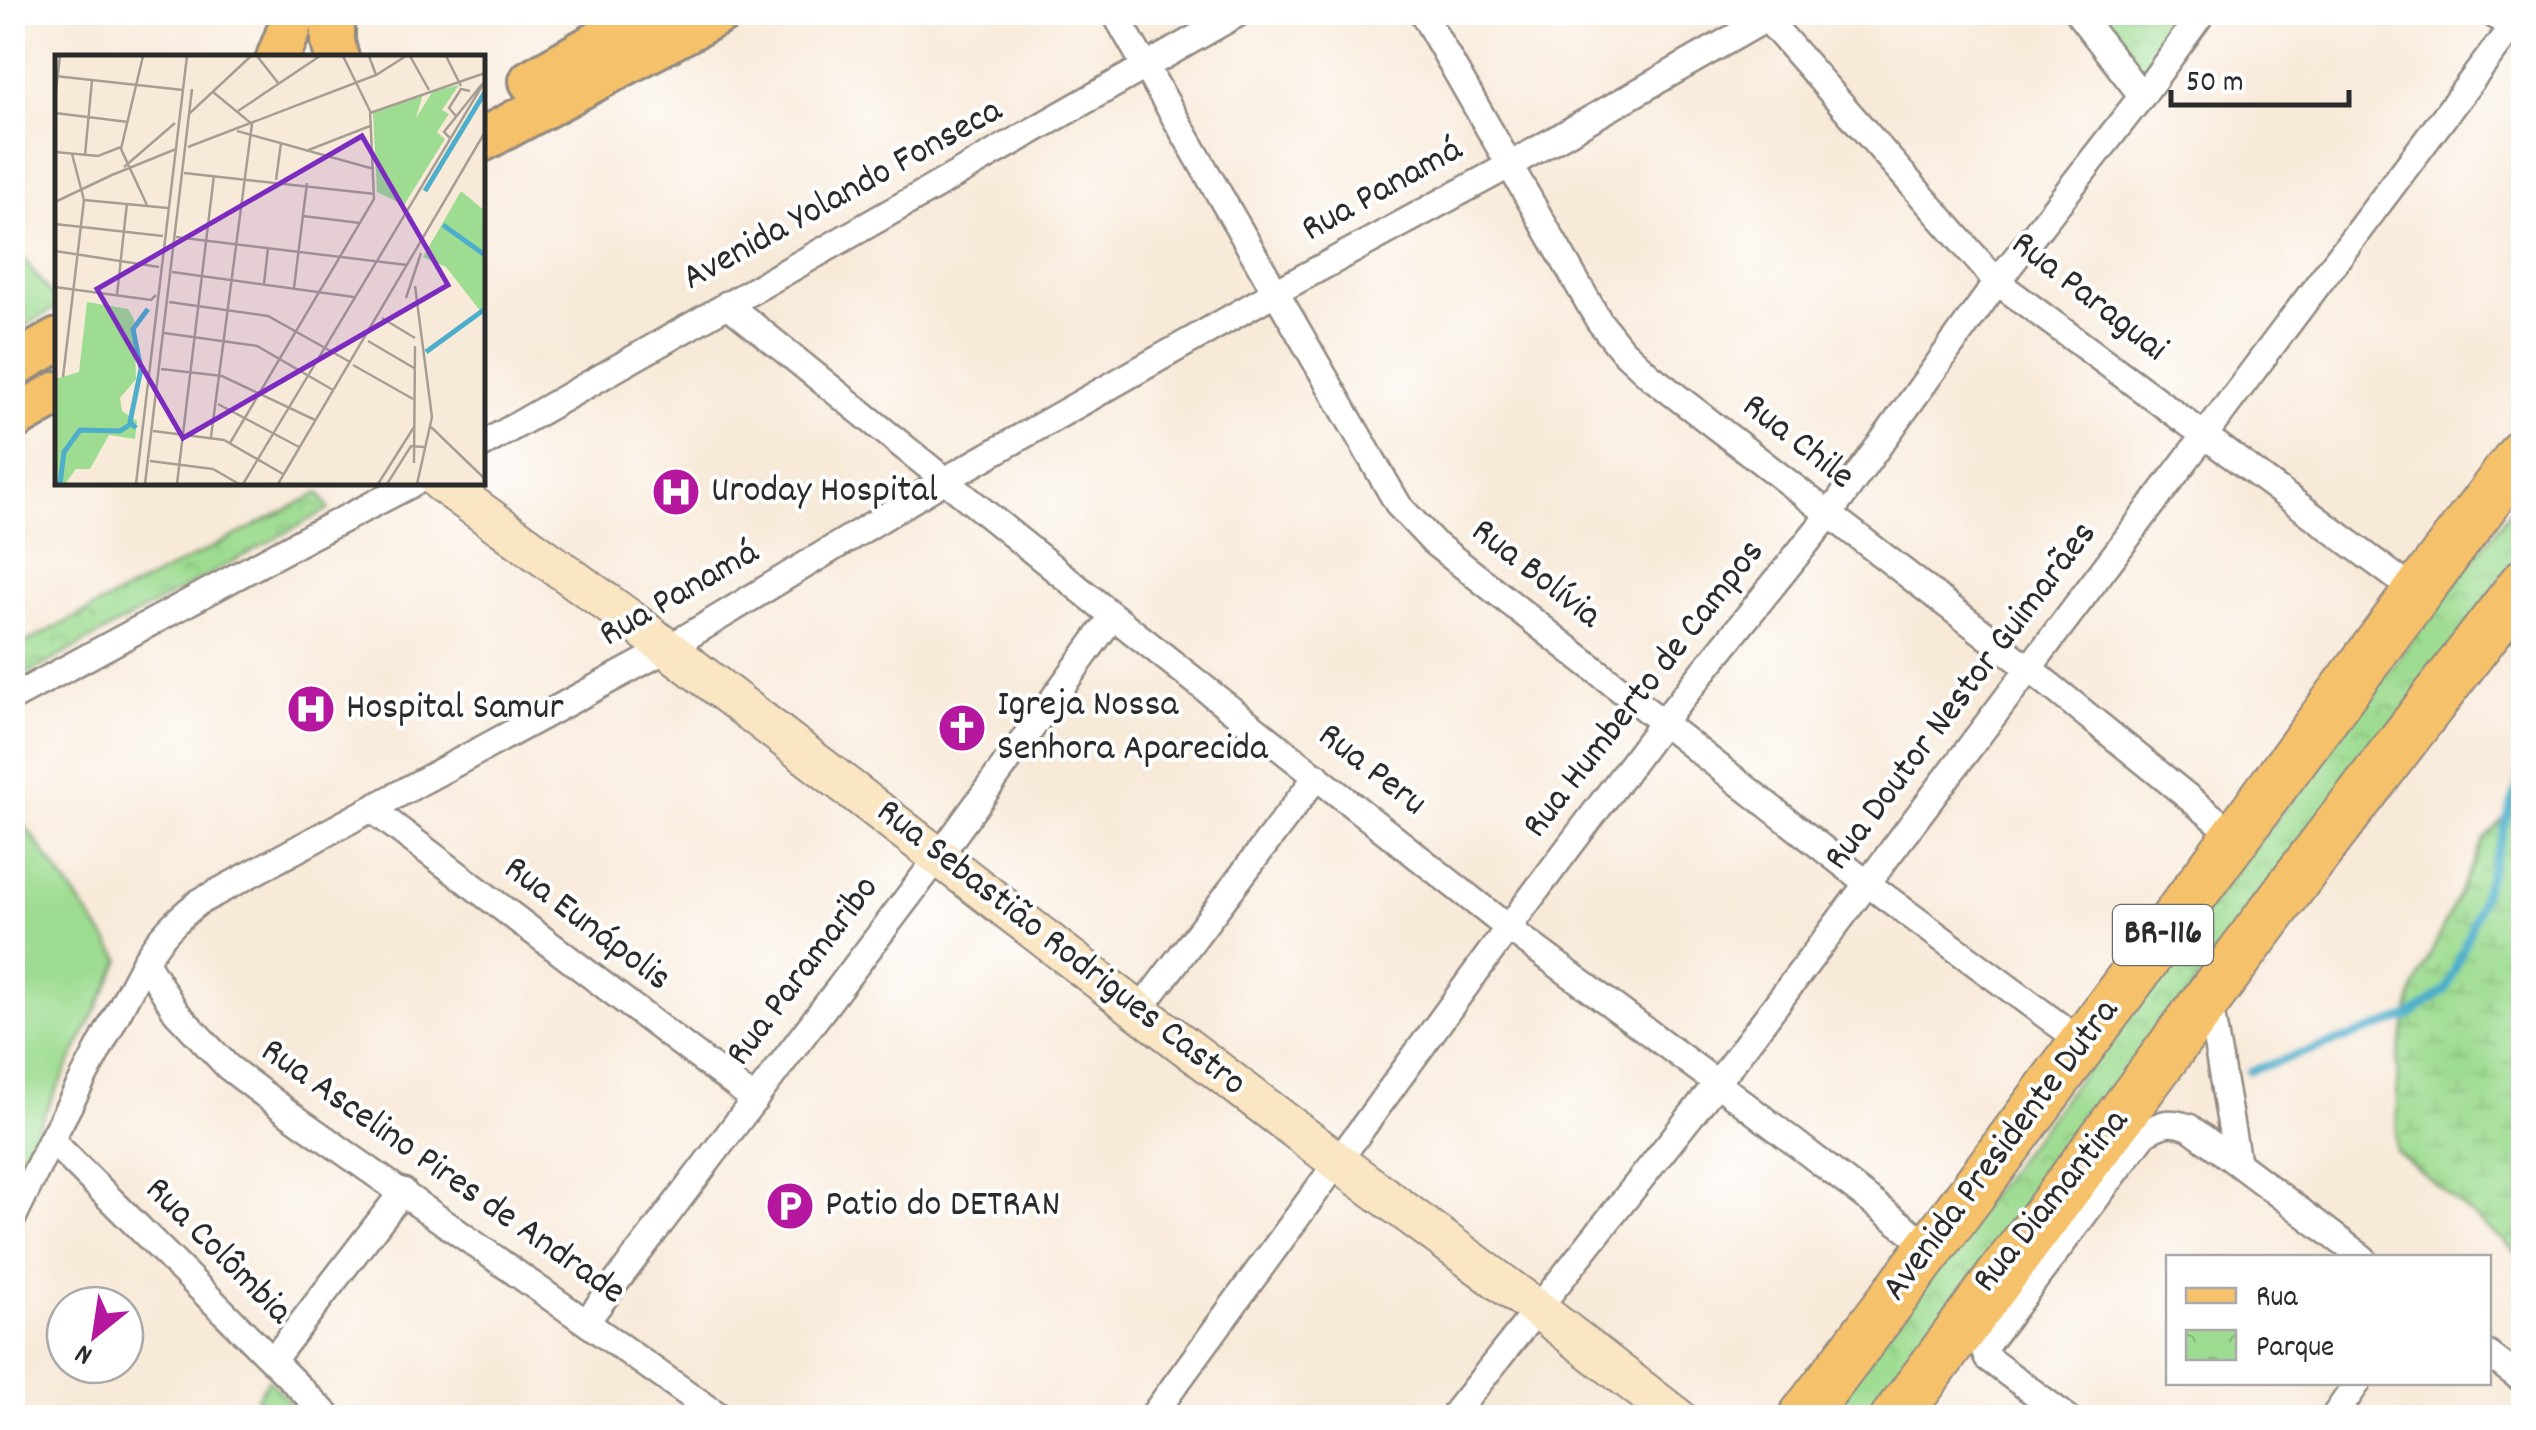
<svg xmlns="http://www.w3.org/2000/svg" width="2536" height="1430" font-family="Dekko,sans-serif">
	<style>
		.grass { fill: #9edc91; stroke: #64845e; stroke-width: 2.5 }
		.wetland { fill: url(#wetland-marsh); stroke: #64845e; stroke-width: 2.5 }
		.park { fill: url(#park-crowns); stroke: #64845e; stroke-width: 2.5 }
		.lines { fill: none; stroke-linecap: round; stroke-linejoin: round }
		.stream { stroke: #4caecb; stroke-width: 8 }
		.street-casing { stroke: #928a82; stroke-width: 30 }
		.secondary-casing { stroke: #928a82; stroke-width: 42 }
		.primary-casing { stroke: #928a82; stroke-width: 48 }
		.highway-casing { stroke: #928a82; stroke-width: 52 }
		.street { stroke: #fff; stroke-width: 25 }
		.secondary { stroke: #fbe6c4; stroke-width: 38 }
		.primary { stroke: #f5c16b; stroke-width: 42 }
		.highway { stroke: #f5c16b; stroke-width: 48 }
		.labels { text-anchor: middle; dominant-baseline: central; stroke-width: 8; stroke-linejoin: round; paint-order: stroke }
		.shield { fill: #fff; stroke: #6b6b6b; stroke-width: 2.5 }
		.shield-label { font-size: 35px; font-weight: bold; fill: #2b2b2b }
		.street-label { font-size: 38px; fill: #2b2b2b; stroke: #fff }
		.poi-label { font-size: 38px; fill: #2b2b2b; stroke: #fff; text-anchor: start }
		.inset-river { fill: none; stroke: #4caecb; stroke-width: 5 }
		.inset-road { fill: none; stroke: #a69e93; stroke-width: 2.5 }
		.view { fill: #7b2cbf; fill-opacity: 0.15; stroke: #7b2cbf; stroke-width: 5 }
		.inset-edge { fill: none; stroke: #2b2b2b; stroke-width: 5 }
	</style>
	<defs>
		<pattern id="wetland-marsh" width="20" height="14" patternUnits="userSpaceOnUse" patternTransform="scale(2.5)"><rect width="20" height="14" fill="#9edc91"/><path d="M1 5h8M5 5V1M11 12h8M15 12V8" fill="none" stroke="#88bd7d"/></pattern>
		<pattern id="park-crowns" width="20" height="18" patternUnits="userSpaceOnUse" patternTransform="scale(2.5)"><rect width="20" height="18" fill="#9edc91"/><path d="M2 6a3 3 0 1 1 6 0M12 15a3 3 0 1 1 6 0" fill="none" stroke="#88bd7d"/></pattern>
	</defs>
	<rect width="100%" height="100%" fill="#fff"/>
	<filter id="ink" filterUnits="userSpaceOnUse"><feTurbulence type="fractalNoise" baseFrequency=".01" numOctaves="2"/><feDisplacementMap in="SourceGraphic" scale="20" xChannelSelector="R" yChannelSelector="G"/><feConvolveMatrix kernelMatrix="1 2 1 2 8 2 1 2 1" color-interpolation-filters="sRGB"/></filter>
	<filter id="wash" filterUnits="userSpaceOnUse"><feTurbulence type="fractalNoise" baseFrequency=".0048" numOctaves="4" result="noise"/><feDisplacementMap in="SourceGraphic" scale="40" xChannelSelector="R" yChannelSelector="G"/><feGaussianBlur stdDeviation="2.25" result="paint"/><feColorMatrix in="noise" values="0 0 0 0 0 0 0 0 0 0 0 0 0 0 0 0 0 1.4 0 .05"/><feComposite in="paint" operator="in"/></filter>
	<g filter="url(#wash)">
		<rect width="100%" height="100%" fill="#f8ead9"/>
		<g class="grass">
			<path d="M13,245L58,304L57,307L13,333Z"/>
			<path d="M13,809L121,960L13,1177L12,809Z"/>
		</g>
		<path class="wetland" d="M2523,799V1258L2396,1151L2398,1057L2414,990L2484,839Z"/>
		<g class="park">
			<path d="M2087,13H2194L2152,71L2140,74Z"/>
			<path d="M319,493L329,509L13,682V649Z"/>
			<path d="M2523,494V548L2415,696L1867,1417L1820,1418Z"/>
			<path d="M268,1379L304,1417H246Z"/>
		</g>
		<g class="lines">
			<path class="stream" d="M2250,1071L2408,1017L2446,990L2464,947L2488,879L2524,765"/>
		</g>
	</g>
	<g filter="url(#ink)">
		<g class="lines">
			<g class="street-casing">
				<g id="street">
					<path d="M1114,12L1399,506L1434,543L1868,884L2083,1043"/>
					<path d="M1422,12L1599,321L1622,350L1650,376L2030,669L2236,836"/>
					<path d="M1761,12L1997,282L2416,592"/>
					<path d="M2077,12L2142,96"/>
					<path d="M2490,12L2524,37"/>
					<path d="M727,304L1113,616L1508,928L1717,1083L1932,1248"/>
					<path d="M482,445L1241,12"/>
					<path d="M12,698L311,536L416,482"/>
					<path d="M373,810L755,1100"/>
					<path d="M145,961L176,1012L228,1067L290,1114L722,1418"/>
					<path d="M2209,1000L2237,1161"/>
					<path d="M1139,1011L1317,776"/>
					<path d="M51,1140L330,1418"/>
					<path d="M12,1220L51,1140L145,961C160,936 176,920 199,902L667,649L945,480L1276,292L1510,165L1778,12"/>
					<path d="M586,1322L939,856L1113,616"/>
					<path d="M2488,1354L2524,1381"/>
					<path d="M273,1360L403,1191"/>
					<path d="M1151,1418L1508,928L1663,722L1829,515L1997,282L2142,96L2203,12"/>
					<path d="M1451,1418L1717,1083L2523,12"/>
					<path d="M2068,1418L1987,1358L1984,1348L2146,1132C2165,1122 2169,1121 2189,1127L2363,1258"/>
					<path d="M2333,1418L2358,1382"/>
				</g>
			</g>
			<g class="secondary-casing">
				<path id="secondary" d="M440,482L628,618L1139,1011L1338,1162L1536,1308L1678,1418"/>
			</g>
			<g class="primary-casing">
				<g id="primary">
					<path d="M333,12V42L337,58"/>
					<path d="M278,58L296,12"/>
					<path d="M531,81L653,12"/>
					<path d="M482,140L721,12"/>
					<path d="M12,366L58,340"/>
					<path d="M12,419L58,393"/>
				</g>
			</g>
			<g class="highway-casing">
				<g id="highway">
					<path d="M1802,1418C2047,1098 2280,771 2524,451"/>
					<path d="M1895,1418L2302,872L2524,583"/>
				</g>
			</g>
			<use href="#street" class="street"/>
			<use href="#secondary" class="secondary"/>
			<use href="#primary" class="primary"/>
			<use href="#highway" class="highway"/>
		</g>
	</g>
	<defs>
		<g id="hospital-disc" transform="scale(2.5)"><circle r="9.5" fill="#b5179e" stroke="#fff"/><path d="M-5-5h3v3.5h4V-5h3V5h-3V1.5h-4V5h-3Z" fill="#fff"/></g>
		<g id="church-disc" transform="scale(2.5)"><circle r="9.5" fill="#b5179e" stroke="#fff"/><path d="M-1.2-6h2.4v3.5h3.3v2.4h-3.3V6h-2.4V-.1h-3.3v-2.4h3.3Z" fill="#fff"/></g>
		<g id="parking-disc" transform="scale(2.5)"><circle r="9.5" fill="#b5179e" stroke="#fff"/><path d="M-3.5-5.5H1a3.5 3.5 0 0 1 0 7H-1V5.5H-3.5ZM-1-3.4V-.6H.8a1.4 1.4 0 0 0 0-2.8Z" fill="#fff"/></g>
	</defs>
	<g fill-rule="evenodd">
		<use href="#hospital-disc" x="676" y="492"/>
		<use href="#hospital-disc" x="311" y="709"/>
		<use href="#church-disc" x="962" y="728"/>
		<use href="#parking-disc" x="790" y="1206"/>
	</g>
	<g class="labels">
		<rect class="shield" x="2113" y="905" width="100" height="60" rx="8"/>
		<g class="shield-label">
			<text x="2163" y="935">BR-116</text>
		</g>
		<g class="street-label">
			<text transform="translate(1383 191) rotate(-29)">Rua Panamá</text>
			<text transform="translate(843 196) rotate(-29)">Avenida Yolando Fonseca</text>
			<text transform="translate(2088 298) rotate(38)">Rua Paraguai</text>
			<text transform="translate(1797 443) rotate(38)">Rua Chile</text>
			<text transform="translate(1535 575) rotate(38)">Rua Bolívia</text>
			<text transform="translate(680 595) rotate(-30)">Rua Panamá</text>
			<text transform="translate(1645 690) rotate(-52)">Rua Humberto de Campos</text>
			<text transform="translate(1962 697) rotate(-53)">Rua Doutor Nestor Guimarães</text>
			<text transform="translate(1371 771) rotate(38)">Rua Peru</text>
			<text transform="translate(586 925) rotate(37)">Rua Eunápolis</text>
			<text transform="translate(1060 949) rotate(38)">Rua Sebastião Rodrigues Castro</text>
			<text transform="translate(804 972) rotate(-53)">Rua Paramaribo</text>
			<text transform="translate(2002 1151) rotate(-53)">Avenida Presidente Dutra</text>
			<text transform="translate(442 1173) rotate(35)">Rua Ascelino Pires de Andrade</text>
			<text transform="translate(2052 1202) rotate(-51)">Rua Diamantina</text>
			<text transform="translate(217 1252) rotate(45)">Rua Colômbia</text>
		</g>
		<g class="poi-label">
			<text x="711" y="492">Uroday Hospital</text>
			<text x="997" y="706">Igreja Nossa<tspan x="997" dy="44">Senhora Aparecida</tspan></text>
			<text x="346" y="709">Hospital Samur</text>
			<text x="825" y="1206">Patio do DETRAN</text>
		</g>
	</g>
	<g transform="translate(55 55)">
		<rect width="430" height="430" fill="#f8ead9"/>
		<path d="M368,39L360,66L390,84L349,150L322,137L318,58ZM406,136L430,156V262L391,212L368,202Z" fill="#9edc91"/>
		<path d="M32,247L73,254L79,264L81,324L65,343L67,356L82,366L80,384L54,380L35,414H21L10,429H0V324L24,317Z" fill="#9edc91"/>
		<path d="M404,30L387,55L394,59L382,77L390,84L359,66L378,36Z" fill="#9edc91"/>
		<path class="inset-river" d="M370,136L430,37M388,170L430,200M371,297L430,254M81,373L75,367L86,314L78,274L93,254M5,429L9,397L25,375L65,376L76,369"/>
		<path class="inset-road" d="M88,1L66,94L92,150M202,1L224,29M314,1L321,20L351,1M355,1L374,35M391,1L406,31M0,21L128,35M0,44L5,1M183,56L265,1M0,58L73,67M135,58L196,1M315,58L430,18M401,61L394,53L406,34L415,36M182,76L319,114M395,83L389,77L427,29M133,92L321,20M251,96L315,71M0,97L43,101L66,92M30,100L37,25M69,112L120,68M129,118L320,139M57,120L121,94M221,125L226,88M29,145L113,153M0,147L59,119M248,161L305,168M0,169L108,181M121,182L352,210M0,196L104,212M117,217L299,242M209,229L213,193M360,231L377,362L362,429M0,232L96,245L101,240M239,233L252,128M62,240L72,148M351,243L366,198M114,247L213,261L295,307M327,263L360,283M109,278L202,291L278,335M313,286L359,313M298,310L358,344M106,314L167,321L260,365M8,322L29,145L17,99M163,349L244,392M376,372L430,424M98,376L169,385L228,419M156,382L197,69L158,37M175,388L319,144L315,56L288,1M95,406L158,414L184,429M359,408L360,291M81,429L132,1M90,429L137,34M122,429L159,120M188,429L430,26M223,429L430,77M323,429L359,372M332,429L356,391L369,392"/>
		<path class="view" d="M307,81L393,230L128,383L42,234Z"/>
		<rect width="430" height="430" class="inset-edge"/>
	</g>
	<rect width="2536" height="1430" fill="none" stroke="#fff" stroke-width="50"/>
	<rect x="2166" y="1255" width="325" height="130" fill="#ffffff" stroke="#aaaaaa" stroke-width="2.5"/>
	<rect x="2186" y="1288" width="50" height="15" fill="#f5c16b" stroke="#aaaaaa" stroke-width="2.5"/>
	<text x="2256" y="1305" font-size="30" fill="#2b2b2b">Rua</text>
	<rect x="2186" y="1330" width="50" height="30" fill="url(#park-crowns)" stroke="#aaaaaa" stroke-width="2.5"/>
	<text x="2256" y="1355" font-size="30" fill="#2b2b2b">Parque</text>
	<g transform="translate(95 1335) rotate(210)"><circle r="48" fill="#ffffff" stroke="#aaaaaa" stroke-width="2.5"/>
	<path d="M0-8L18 38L0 25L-18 38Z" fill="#b5179e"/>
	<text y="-15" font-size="28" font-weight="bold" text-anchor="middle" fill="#2b2b2b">N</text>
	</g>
	<path d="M2171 90v15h178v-15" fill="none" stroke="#2b2b2b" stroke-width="5"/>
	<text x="2186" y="90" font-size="30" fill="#2b2b2b" stroke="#ffffff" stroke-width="8" paint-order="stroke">50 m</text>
</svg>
